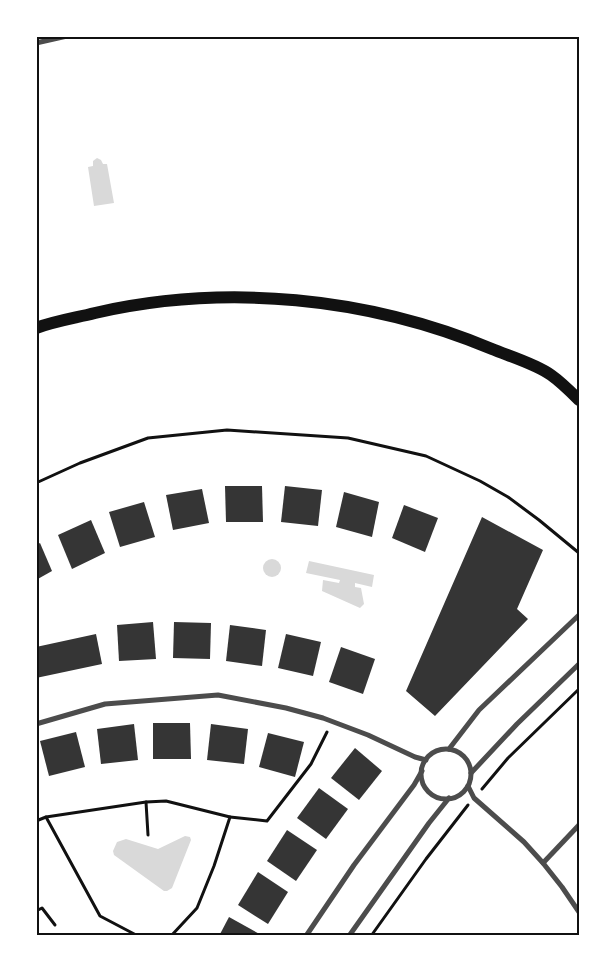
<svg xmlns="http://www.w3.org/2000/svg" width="615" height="972" font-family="Manrope,sans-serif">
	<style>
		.water { fill: #d9d9d9 }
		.building { fill: #353535 }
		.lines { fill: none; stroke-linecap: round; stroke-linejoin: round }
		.path { stroke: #111; stroke-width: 3 }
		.minor { stroke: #4c4c4c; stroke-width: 5 }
		.primary { stroke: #111; stroke-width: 12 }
		.neatline { fill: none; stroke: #111; stroke-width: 2 }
	</style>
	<rect width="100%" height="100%" fill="#fff"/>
	<g class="water">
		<path d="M97,158L101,160L103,164H107L114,203L94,206L88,167L93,166V161Z"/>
		<circle cx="272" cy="568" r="9"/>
		<path d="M309,561L374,575L372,587L355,583V587L361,588L364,604L360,608L322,591L323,580L339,583L340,580L306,573Z"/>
		<path d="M185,836L190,837L191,840L172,888L167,891H164L114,855L113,851L117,842L126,839L158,849Z"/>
	</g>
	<g class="building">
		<path d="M225,486H262L263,522H226Z"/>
		<path d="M285,486L322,490L318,526L281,522Z"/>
		<path d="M202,489L209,523L173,530L166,495Z"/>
		<path d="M344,492L379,502L372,537L336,527Z"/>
		<path d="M144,502L155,537L120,547L109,512Z"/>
		<path d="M404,505L438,518L425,552L392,538Z"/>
		<path d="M482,517L543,550L517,609L528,619L435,716L406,691Z"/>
		<path d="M91,520L105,553L72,569L58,535Z"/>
		<path d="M40,543L52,571L36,580V545Z"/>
		<path d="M153,622L156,659L119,661L117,625Z"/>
		<path d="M174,622L211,623L210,659L173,658Z"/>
		<path d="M230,625L266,630L262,666L226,661Z"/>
		<path d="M96,634L102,664L36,678V647Z"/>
		<path d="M286,634L321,642L313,676L278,668Z"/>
		<path d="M341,647L375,659L363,694L329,682Z"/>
		<path d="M153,723H190L191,759H153Z"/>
		<path d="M134,724L138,760L101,764L97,729Z"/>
		<path d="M211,724L248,729L244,764L207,760Z"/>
		<path d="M76,732L85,767L49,776L40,741Z"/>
		<path d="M268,733L304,742L295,777L259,767Z"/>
		<path d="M355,748L382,771L359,800L331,778Z"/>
		<path d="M319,788L348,809L326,839L297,818Z"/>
		<path d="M287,830L317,850L296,881L267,861Z"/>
		<path d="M258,872L288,892L268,924L238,905Z"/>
		<path d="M229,917L263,936H219Z"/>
	</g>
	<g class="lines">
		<g class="path">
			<path d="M36,483L80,463L148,438L227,430L348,438L426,456L480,481L508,497L539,520L579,553"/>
			<path d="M482,789L508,758L579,689"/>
			<path d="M146,802L148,835"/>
			<path d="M46,817L100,916L138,936"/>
			<path d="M230,817L267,821L311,764L327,732"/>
			<path d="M36,821L46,817L146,802L166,801L230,817L214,866L197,908L171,936"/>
			<path d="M36,911L42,908L55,925"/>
			<path d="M371,936L426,859L468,805"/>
		</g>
		<g class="minor">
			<path d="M36,43L67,36"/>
			<path d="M36,724L105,704L218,695L286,708L323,718L368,735L415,757L426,760"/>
			<path d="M449,749L479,710L579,615"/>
			<circle cx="446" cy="774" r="25"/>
			<path d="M471,773L517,724L579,664"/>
			<path d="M468,786L474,798L524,842L543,863L562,887L579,912"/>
			<path d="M543,863L579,825"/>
			<path d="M306,936L354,865L414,785L422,771"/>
			<path d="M349,936L429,823L449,798"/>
		</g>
		<path class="primary" d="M36,328C55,321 75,318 95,313C226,283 368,297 492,349C509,356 536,364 551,375C561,382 570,391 579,400"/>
	</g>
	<rect width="615" height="972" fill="none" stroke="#ffffff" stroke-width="75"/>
	<rect x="38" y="38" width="540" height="896" class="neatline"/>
</svg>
